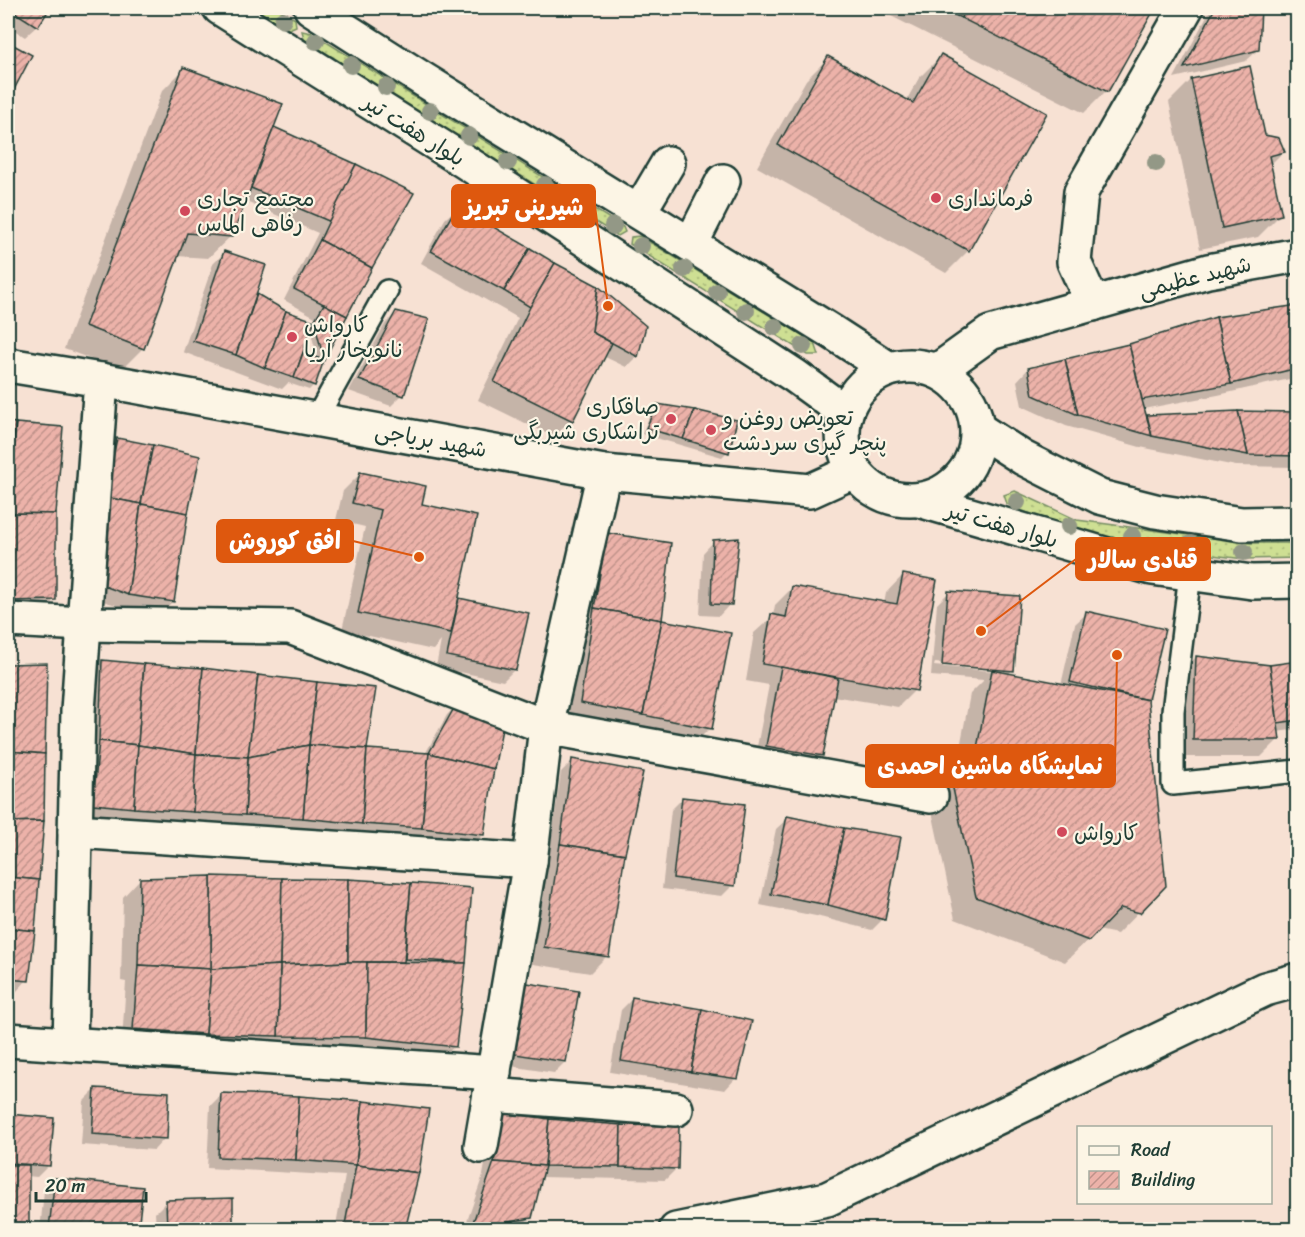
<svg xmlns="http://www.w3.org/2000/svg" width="1305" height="1237" font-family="Sriracha,'Playpen Sans Arabic',sans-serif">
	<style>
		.grass { fill: url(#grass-dots); stroke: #768e64; stroke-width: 1.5 }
		.shadow { fill: #0003; fill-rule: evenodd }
		.building { fill: url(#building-hatch); stroke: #1f3d34; stroke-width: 1.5 }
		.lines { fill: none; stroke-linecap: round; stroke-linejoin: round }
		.lane-casing { stroke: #1f3d34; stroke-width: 26 }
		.street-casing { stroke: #1f3d34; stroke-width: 38 }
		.secondary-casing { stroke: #1f3d34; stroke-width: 38 }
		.lane { stroke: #fcf5e5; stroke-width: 21 }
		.street { stroke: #fcf5e5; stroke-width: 33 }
		.secondary { stroke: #fcf5e5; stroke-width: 33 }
		.tree { fill: #939886 }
		.poi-dot { fill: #d1495b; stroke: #fcf5e5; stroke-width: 2 }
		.labels { text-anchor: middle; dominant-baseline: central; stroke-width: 4.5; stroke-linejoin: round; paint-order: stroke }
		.street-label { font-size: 22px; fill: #1f3d34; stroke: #fcf5e5 }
		.poi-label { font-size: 22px; fill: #1f3d34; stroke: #fcf5e5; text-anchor: start }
		.leader { fill: none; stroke: #de580e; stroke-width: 2 }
		.callout-dot { fill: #de580e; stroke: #fcf5e5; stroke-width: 2 }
		.callout { fill: #de580e; stroke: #de580e; stroke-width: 2 }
		.callout-label { font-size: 24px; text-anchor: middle; font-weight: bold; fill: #fff }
	</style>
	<defs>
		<pattern id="grass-dots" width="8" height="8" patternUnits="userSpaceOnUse" patternTransform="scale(1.5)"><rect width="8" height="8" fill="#cedf93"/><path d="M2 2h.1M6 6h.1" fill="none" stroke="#b0c07f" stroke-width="1.8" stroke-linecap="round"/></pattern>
		<pattern id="building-hatch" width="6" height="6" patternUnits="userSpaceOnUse" patternTransform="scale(1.5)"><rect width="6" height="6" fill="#ecb2a9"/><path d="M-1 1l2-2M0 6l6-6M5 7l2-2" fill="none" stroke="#bf928a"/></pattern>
	</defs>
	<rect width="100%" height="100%" fill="#f7e1d3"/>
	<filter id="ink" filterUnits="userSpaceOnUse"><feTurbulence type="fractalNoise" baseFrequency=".0167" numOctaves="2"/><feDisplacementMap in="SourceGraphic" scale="12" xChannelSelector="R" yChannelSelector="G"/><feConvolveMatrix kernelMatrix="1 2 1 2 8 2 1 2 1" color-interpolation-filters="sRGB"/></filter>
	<g filter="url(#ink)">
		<g class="grass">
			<path d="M251,8H278L295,19L296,26L287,30Z"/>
			<path d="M302,31L312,33L623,227L625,232L618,236L305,42Z"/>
			<path d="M640,236L815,343L819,355H808L630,244L631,237Z"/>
			<path d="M1015,491L1077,520L1250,543H1297V558L1244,559L1164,549L1074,533L1007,504L1004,495Z"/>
		</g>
		<g class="shadow">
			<path d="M8,8H48L37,26L25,37L8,26Z"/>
			<path d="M875,8H1154L1106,91L1084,113Z"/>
			<path d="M1211,8H1259L1258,50L1246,61L1174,78Z"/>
			<path d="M8,43L30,55L8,98Z"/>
			<path d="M941,56L1045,114L968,251L946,273L757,167L806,80L828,58L906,101L919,78Z"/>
			<path d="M184,69L273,128L355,165L345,317L323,360L314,385L309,390L288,383L282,389L183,352L213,264L224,253L255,295L285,312L313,322L315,317L284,300L318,233L244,201L231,236L208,258L177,256L143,348L121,370L64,349L162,91ZM310,329L318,360L303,355L299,359Z"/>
			<path d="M1191,80L1283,152L1269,166L1280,215L1258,237L1200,249L1169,102Z"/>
			<path d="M457,208L637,356L626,367L603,356L571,420L554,437L478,400L518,318L421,263L445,219Z"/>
			<path d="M1298,306V377L1218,395L1143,409L1146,417L1238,413L1298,414V467L1236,466L1140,447L1066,426L1022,406L1017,381L1028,369Z"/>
			<path d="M397,312L402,395L391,406L349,391L385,324Z"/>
			<path d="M658,406L727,452L722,457L642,434L652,411Z"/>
			<path d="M8,424L61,429L55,514L54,600L43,611H8Z"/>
			<path d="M117,439L186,513L173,601L161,613L116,605L93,598L106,451Z"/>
			<path d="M360,474L420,505L457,600L527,614L515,669L503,681L436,667L441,641L433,650L342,630L365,527L336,520L343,491Z"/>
			<path d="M608,535L661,619L710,728L693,745L563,720L596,547Z"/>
			<path d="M714,541L730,604L719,616L700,615L703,553Z"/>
			<path d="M903,575L915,690L898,707L833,696L822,755L811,767L755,757L769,685L746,681L754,633L773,616L775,605L792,588L884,604L886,593Z"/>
			<path d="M949,592L1012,670L1008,675L1061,685L1075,624L1087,613L1147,700L1164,886L1117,934L1098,930L1065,962L955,919L930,802L954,780L970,694L984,680L931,676L937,604ZM935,663L1004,669V672L934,666Z"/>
			<path d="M1196,657L1270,666L1298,663V729L1277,732L1278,740L1261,757H1176L1179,674Z"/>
			<path d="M103,661L366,750L425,754L447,715L459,703L483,835L472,846L82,815L91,673Z"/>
			<path d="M45,665L27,980L16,992L8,991V666Z"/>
			<path d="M572,761L607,956L590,973L527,963L544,863L549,857L561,772Z"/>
			<path d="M683,798L733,885L722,896L662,889L671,810Z"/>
			<path d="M788,818L900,838L883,919L872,930L816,916L760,905L776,829Z"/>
			<path d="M140,879L349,880L471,889L455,1046L437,1063L122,1040L126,982L121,981L123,897Z"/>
			<path d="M528,984L565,1062L554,1073L504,1065L516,996Z"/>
			<path d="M632,999L736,1078L725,1090L610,1072L621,1010Z"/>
			<path d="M96,1089L165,1138L154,1150L81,1145L84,1101Z"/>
			<path d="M221,1095L363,1102L403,1230H335L345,1176L207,1168L210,1106Z"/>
			<path d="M8,1116L52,1119L49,1165L37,1177L27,1176V1230H8Z"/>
			<path d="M492,1126L677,1168L665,1180L541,1177L530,1217L519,1229L464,1230L483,1175Z"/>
			<path d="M55,1179L137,1230H40L44,1191Z"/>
			<path d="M167,1201L232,1230H156L155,1213Z"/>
		</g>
		<g class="building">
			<path d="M8,8H50L38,27Z"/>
			<path d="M940,8H966L961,18Z"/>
			<path d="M966,8H1155L1108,92L961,18Z"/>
			<path d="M1215,8H1261L1259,50L1184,68Z"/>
			<path d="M8,42L32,55L8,101Z"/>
			<path d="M941,54L1047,113L969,251L778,145L828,56L913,103Z"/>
			<path d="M1250,66L1265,135L1279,138L1285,152L1269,156L1282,215L1222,228L1191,79Z"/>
			<path d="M183,67L283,104L232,237L187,233L144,349L85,326Z"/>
			<path d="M274,127L356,164L331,222L251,188Z"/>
			<path d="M356,164L414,193L372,268L320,240Z"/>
			<path d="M457,206L530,248L504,291L431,251Z"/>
			<path d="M320,240L372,268L347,316L294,289Z"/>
			<path d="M530,248L555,263L530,307L504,291Z"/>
			<path d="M224,251L266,265L236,355L193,341Z"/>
			<path d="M555,263L598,286L592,332L612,343L573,421L494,382L530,307Z"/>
			<path d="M598,286L646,326L638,357L592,332Z"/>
			<path d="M257,294L286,311L265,368L236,355Z"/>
			<path d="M324,304L347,316L324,360L314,321Z"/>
			<path d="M1298,305V368L1231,384L1216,317Z"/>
			<path d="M286,311L314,321L294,378L265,368Z"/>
			<path d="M396,311L429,319L404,396L359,380Z"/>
			<path d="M1216,317L1231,384L1142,400L1129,344Z"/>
			<path d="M1129,344L1142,400L1152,436L1078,415L1065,359Z"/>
			<path d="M303,353L324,360L315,386L294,378Z"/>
			<path d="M1065,359L1078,415L1033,395L1028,368Z"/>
			<path d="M657,404L695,410L683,439L646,428Z"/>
			<path d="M695,410L737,420L729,453L683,439Z"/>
			<path d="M1238,411L1298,412V456L1248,455Z"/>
			<path d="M1238,411L1248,455L1152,436L1147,415Z"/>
			<path d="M8,422L16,423L9,494L8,493Z"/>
			<path d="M16,423L63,427L56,514L8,513V495Z"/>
			<path d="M117,438L153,445L141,504L105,497Z"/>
			<path d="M153,445L200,456L188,513L141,504Z"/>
			<path d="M360,472L426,486L422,504L477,516L451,633L358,613L381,510L352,503Z"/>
			<path d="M105,497L141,504L128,595L104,586Z"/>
			<path d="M141,504L188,513L174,602L128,595Z"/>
			<path d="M8,513L56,514V600L8,601Z"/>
			<path d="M607,533L671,543L662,620L594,608Z"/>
			<path d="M739,538L732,605L711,604L713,540Z"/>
			<path d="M903,574L937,580L917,691L762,664L771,614L786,617L792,586L897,604Z"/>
			<path d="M948,591L1020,596L1014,671L942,665Z"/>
			<path d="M459,598L529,613L516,670L447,656Z"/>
			<path d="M594,608L662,620L643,715L580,703Z"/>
			<path d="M1086,611L1165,629L1148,700L1070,682Z"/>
			<path d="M662,620L731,633L712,729L643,715Z"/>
			<path d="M1196,656L1270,665L1280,740H1193Z"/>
			<path d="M102,660L144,664L138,745L99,741Z"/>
			<path d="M1298,661V720L1278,723L1270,665Z"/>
			<path d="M47,663L45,754L8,751V664Z"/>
			<path d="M144,664L203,668L196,754L138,745Z"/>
			<path d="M781,667L838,678L823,756L766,746Z"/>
			<path d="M203,668L258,675L248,757L196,754Z"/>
			<path d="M992,670L1148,700L1166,886L1140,913L1121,908L1089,941L976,897L951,779L972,774Z"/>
			<path d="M258,675L317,682L309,745L248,757Z"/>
			<path d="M317,682L376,688L367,749L309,745Z"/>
			<path d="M458,701L503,724L494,769L429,753Z"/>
			<path d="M99,741L138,745L134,808L93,804Z"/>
			<path d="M138,745L196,754L193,812L134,808Z"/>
			<path d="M309,745L367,749L362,824L303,818Z"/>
			<path d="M309,745L303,818L245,815L248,757Z"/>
			<path d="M367,749L429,753L422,828L362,824Z"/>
			<path d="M8,751L45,754L44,821L8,822Z"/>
			<path d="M429,753L494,769L484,835L422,828Z"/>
			<path d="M196,754L248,757L245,815L193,812Z"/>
			<path d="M572,759L643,772L625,854L560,844Z"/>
			<path d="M682,797L745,804L735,886L673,878Z"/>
			<path d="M787,816L844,828L828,905L771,894Z"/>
			<path d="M44,821L39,880L8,877V822Z"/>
			<path d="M844,828L901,837L885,920L828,905Z"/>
			<path d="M560,844L625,854L609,957L544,947Z"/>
			<path d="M211,876L282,878L280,965L211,969Z"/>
			<path d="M211,876V969L138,965L140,878Z"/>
			<path d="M8,877L39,880L35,931L8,928Z"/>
			<path d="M282,878L348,879V962L280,965Z"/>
			<path d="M348,879L411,883L404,962H348Z"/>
			<path d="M411,883L472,888L466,963L405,959Z"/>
			<path d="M8,928L35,931L29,981L8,979Z"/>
			<path d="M348,962H367L366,1037L278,1036L280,965Z"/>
			<path d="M367,962L466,963L456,1047L366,1037Z"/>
			<path d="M138,965L211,969L206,1034L133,1029Z"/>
			<path d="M280,965L278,1036L206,1034L211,969Z"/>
			<path d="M527,983L579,991L566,1062L515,1054Z"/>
			<path d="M632,997L702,1009L691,1072L621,1061Z"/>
			<path d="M702,1009L752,1021L738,1079L691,1072Z"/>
			<path d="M95,1088L169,1092L167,1139L92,1134Z"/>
			<path d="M221,1093L299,1096L296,1160L218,1157Z"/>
			<path d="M299,1096L363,1101L356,1165L296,1160Z"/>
			<path d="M363,1101L429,1109L419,1173L356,1165Z"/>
			<path d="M503,1112L549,1119L545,1166L494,1162Z"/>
			<path d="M8,1114L54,1118L50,1166L8,1163Z"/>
			<path d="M549,1119L621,1125L620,1167L545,1166Z"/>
			<path d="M621,1125L679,1126L678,1169L620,1167Z"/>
			<path d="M494,1162L545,1166L532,1218L471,1228Z"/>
			<rect x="8" y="1165" width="21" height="65"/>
			<path d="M356,1165L419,1173L405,1230H344Z"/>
			<path d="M55,1178L143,1187L138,1230L49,1228Z"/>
			<path d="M233,1198V1230H167L166,1200Z"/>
		</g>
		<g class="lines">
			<g class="lane-casing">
				<g id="lane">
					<path d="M316,419L387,291"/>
					<path d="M1190,574L1173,711V784L1298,771"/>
				</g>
			</g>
			<g class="street-casing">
				<g id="street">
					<path d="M639,212L668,163"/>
					<path d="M691,244L723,181"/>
					<path d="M1093,304L1074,262L1081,192L1186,8"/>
					<path d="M8,620L84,624L290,627L546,727L931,796"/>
					<path d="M75,831L530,861"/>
					<path d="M8,1040L494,1073"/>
					<path d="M70,1044L78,711L101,380"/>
					<path d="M490,1095L676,1109"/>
					<path d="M481,1146L530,861L546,727L604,472"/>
				</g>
			</g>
			<g class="secondary-casing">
				<g id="secondary">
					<path d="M220,8L464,161L795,376L846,413"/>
					<path d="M311,8L424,80L832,332L889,369"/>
					<path d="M8,365L101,380L604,472L810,491L854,471"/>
					<circle cx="910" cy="433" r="67"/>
					<path d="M937,371L990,333L1208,271L1298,255"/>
					<path d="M978,429L1023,458L1100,497L1155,511L1242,524L1298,523"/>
					<path d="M919,500L1152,568L1252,582L1298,581"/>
					<path d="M676,1230L827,1199L1265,989L1298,980"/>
				</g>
			</g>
			<use href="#lane" class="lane"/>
			<use href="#street" class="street"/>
			<use href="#secondary" class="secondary"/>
		</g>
		<g class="tree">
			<circle cx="283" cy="20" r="9"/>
			<circle cx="316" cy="41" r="9"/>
			<circle cx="351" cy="65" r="9"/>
			<circle cx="386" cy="87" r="9"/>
			<circle cx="430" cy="111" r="9"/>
			<circle cx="469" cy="136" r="9"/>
			<circle cx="508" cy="162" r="9"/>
			<circle cx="1156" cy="163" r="9"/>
			<circle cx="545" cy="185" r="9"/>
			<circle cx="613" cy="226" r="9"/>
			<circle cx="641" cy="246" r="9"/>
			<circle cx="684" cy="269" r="9"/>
			<circle cx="717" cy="292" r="9"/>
			<circle cx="746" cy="311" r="9"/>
			<circle cx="775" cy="327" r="9"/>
			<circle cx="803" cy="346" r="9"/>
			<circle cx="1017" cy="502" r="9"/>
			<circle cx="1069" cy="526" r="9"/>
			<circle cx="1132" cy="536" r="9"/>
			<circle cx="1191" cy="544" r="9"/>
			<circle cx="1244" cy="552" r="9"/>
		</g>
	</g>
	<g class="poi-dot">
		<circle cx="936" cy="198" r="6"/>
		<circle cx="185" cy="211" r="6"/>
		<circle cx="292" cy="337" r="6"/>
		<circle cx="671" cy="419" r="6"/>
		<circle cx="711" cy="430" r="6"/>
		<circle cx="1062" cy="832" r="6"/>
	</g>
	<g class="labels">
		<g class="street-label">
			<text transform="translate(414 130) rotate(32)">بلوار هفت تیر</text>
			<text transform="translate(1195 277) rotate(-14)">شهید عظیمی</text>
			<text transform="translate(431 440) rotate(10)">شهید بریاجی</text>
			<text transform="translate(1002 525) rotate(16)">بلوار هفت تیر</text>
		</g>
		<g class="poi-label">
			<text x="197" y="198">مجتمع تجاری<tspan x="197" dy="25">رفاهی الماس</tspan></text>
			<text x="948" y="198">فرمانداری</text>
			<text x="304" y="324">کارواش<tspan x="304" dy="25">نانوبخار آریا</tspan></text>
			<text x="659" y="406" text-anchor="end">صافکاری<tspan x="659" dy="25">تراشکاری شیربگی</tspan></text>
			<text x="723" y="417">تعویض روغن و<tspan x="723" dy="25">پنچر گیری سردشت</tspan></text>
			<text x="1074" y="832">کارواش</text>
		</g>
	</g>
	<path class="leader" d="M608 306L595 206M419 557L353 541M981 631L1076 559M1117 655L1115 766"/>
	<g class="callout-dot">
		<circle cx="608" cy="306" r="6"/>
		<circle cx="419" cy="557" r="6"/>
		<circle cx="981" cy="631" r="6"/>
		<circle cx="1117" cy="655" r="6"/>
	</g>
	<g class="callout">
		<rect x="452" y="185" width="143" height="42" rx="6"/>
		<rect x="217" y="520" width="136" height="42" rx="6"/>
		<rect x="1076" y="538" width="134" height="42" rx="6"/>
		<rect x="866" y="745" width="249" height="42" rx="6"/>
	</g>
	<g class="callout-label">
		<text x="524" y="215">شیرینی تبریز</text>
		<text x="285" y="549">افق کوروش</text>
		<text x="1143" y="568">قنادی سالار</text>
		<text x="990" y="774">نمایشگاه ماشین احمدی</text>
	</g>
	<rect width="1305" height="1237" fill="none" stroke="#fcf5e5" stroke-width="30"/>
	<rect x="15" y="15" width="1275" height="1207" fill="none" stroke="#1f3d34" stroke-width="2" filter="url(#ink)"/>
	<rect x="1077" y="1126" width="195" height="78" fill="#fcf5e5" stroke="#a4ab9e" stroke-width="1.5"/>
	<rect x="1089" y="1146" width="30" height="9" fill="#fcf5e5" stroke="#a4ab9e" stroke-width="1.5"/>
	<text x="1131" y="1156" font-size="18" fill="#1f3d34">Road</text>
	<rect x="1089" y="1171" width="30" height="18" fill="url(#building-hatch)" stroke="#a4ab9e" stroke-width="1.5"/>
	<text x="1131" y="1186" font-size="18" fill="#1f3d34">Building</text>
	<path d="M36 1192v9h110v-9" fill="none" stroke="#1f3d34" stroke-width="3"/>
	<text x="45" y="1192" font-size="18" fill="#1f3d34" stroke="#fcf5e5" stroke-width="4.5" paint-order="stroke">20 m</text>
</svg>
